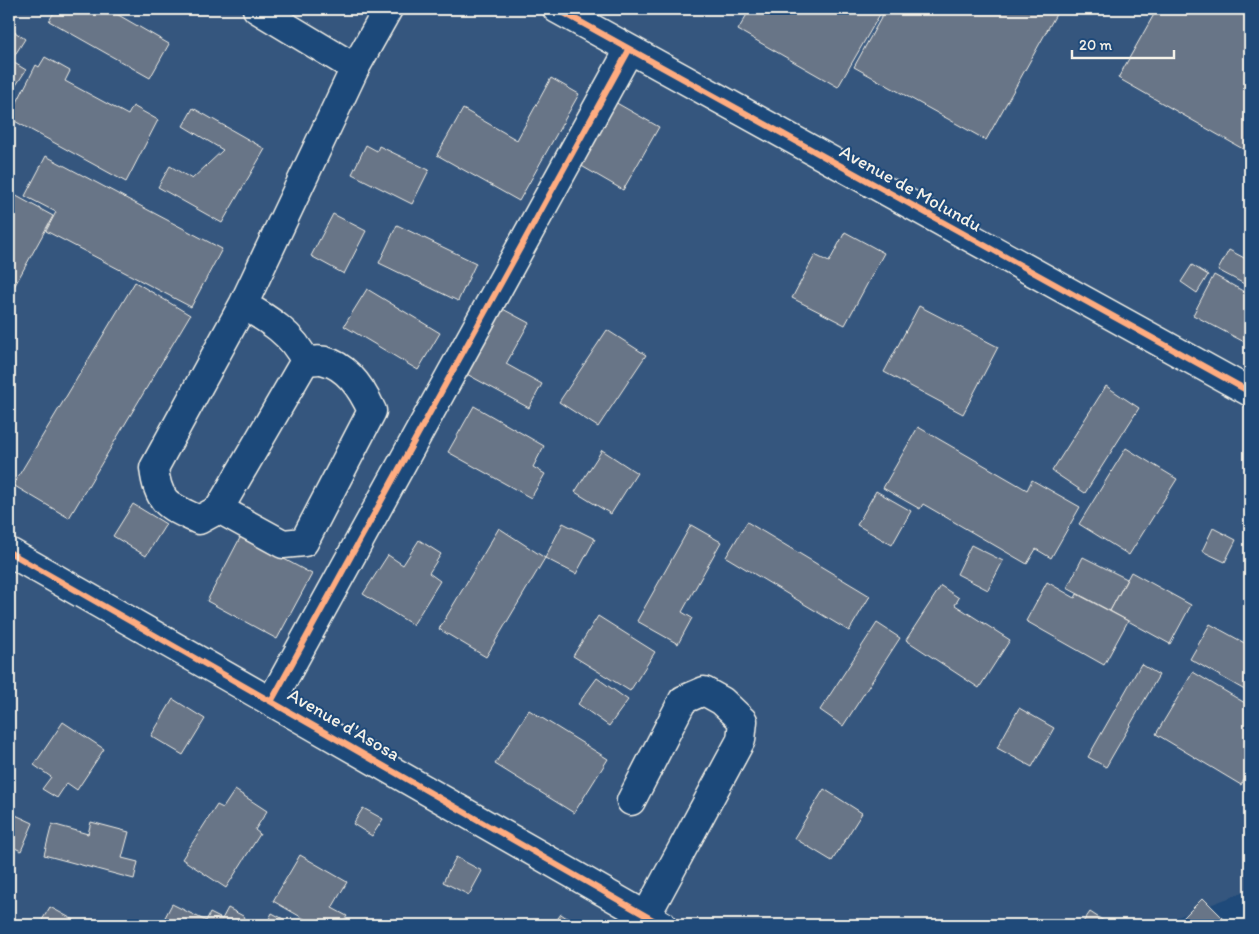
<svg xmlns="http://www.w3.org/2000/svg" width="1259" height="934" font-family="Itim,sans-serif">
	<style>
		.built { fill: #35577e }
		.building { fill: #687487; stroke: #f4f1e8 }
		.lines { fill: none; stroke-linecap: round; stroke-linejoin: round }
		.minor-casing { stroke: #f4f1e8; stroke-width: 31 }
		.minor { stroke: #1f4a7a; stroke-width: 28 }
		.cycleway-casing { stroke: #1f4a7a; stroke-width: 9 }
		.cycleway { stroke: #ffac80; stroke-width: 6 }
		.labels { text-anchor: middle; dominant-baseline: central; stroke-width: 4; stroke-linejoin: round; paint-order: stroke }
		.street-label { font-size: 19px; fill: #f4f1e8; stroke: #1f4a7a }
	</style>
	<rect width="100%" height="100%" fill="#1f4a7a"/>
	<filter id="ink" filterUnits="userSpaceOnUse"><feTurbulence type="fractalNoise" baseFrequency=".02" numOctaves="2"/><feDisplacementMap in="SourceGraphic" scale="10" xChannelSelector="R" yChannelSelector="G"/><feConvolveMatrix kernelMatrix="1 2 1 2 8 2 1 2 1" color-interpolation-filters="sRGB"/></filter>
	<g filter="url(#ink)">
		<path class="built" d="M9,9H1250V890L1156,925H9Z"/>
		<g class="building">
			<path d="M56,9H108L169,44L150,78L49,21Z"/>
			<path d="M750,9H883L838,87L738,30Z"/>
			<path d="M886,9H1059L986,140L854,67Z"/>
			<path d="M1157,9H1250V153L1118,78Z"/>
			<path d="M9,28L25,39L11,61L26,70L9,96Z"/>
			<path d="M45,57L70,71L65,81L128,115L133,106L158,120L126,182L9,118L36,65L39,67Z"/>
			<path d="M551,78L579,94L519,201L437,155L463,109L517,140Z"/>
			<path d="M613,101L659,127L623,190L578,164Z"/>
			<path d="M193,108L265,149L222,223L158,187L170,166L192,179L223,150L183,126Z"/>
			<path d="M366,145L377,151L379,146L429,170L412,204L352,174Z"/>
			<path d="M46,156L222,249L191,307L46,231L56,212L25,196Z"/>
			<path d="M9,192L53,216L9,296Z"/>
			<path d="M333,214L366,231L344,274L311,256Z"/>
			<path d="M397,225L476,263L458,301L379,263Z"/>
			<path d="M845,232L884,253L845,325L792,298L815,255L829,262Z"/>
			<path d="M1229,250L1250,261V287L1218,270Z"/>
			<path d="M1192,265L1208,275L1197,293L1181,282Z"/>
			<path d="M1214,275L1250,295V345L1193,315Z"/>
			<path d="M135,282L190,315L69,518L13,485Z"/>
			<path d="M367,289L440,333L418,370L344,326Z"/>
			<path d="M919,306L998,347L963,414L884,372Z"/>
			<path d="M499,307L529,323L506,364L542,384L529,408L463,372Z"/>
			<path d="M607,330L646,355L598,427L559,402Z"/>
			<path d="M1106,386L1139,408L1085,493L1052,471Z"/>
			<path d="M474,406L544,446L533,467L545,474L531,498L448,452Z"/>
			<path d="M918,427L1027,490L1032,480L1080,507L1051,558L1036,549L1027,564L923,504L920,509L883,488Z"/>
			<path d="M1126,448L1177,479L1129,555L1079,524Z"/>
			<path d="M602,450L637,473L611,514L575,492Z"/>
			<path d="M876,491L911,511L892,545L857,525Z"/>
			<path d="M133,504L166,524L146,556L113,536Z"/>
			<path d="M747,522L870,596L849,631L726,557Z"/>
			<path d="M563,523L595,539L576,574L545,558Z"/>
			<path d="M691,525L721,542L682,612L692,618L678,644L637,621Z"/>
			<path d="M499,528L545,558L486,657L439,629Z"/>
			<path d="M1213,528L1236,540L1225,562L1202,551Z"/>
			<path d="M241,536L312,574L277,639L207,601Z"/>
			<path d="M419,540L441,554L429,573L440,581L413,625L363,594L388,555L403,565Z"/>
			<path d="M971,545L1003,561L988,590L957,574Z"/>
			<path d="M1083,557L1127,579L1110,611L1067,588Z"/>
			<path d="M1131,572L1191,605L1170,644L1110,611Z"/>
			<path d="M1047,582L1075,598L1077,594L1128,621L1104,665L1026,621Z"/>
			<path d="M941,586L959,598L955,605L1010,640L979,688L906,640Z"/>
			<path d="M598,616L655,652L630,691L573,656Z"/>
			<path d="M877,623L900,638L843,726L820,710Z"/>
			<path d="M1210,624L1250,646V693L1190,659Z"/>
			<path d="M1141,664L1159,675L1106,767L1088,757Z"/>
			<path d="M1193,672L1250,706V770L1241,785L1156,734Z"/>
			<path d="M597,678L628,700L609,726L578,704Z"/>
			<path d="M173,699L205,719L183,755L151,736Z"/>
			<path d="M1019,708L1054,728L1032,767L997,748Z"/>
			<path d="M529,710L608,759L574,813L495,764Z"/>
			<path d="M63,722L104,749L77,790L67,783L57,798L42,789L51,777L34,765Z"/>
			<path d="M824,789L862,813L832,861L794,838Z"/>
			<path d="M235,790L267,811L255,830L260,834L226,888L182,859L217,805L223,808Z"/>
			<path d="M363,808L383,819L372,836L353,824Z"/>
			<path d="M9,812L33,823L21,851L9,845Z"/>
			<path d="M91,822L129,832L122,858L138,862L134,879L44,855L52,824L88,834Z"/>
			<path d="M300,855L347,882L332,908L347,916L341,925H315L273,901Z"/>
			<path d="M456,857L482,871L469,895L443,882Z"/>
			<path d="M1203,898L1230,925H1176Z"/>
			<path d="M172,904L206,921L210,913L222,919L228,908L245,917L241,925H161Z"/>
			<path d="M50,907L83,925H39Z"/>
			<path d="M1090,912L1110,925H1081Z"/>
			<path d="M272,913L295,925H266Z"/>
			<path d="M561,914L577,925H553Z"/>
		</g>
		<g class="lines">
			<g class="minor-casing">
				<g id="minor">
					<path d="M257,9L355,68"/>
					<path d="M557,9L1250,392"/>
					<path d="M243,305C267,318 294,335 305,361L219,509L199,520C169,506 158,504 154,468L243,305L355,68L388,9"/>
					<path d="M219,509L283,544L304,542L372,411C363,391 349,367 325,361C320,359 311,361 305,361"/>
					<path d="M9,552L662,925"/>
					<path d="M272,700L629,50"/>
					<path d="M631,801L683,700L704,691L722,701L743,721L741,740L646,916"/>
				</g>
			</g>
			<use href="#minor" class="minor"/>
			<g class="cycleway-casing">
				<g id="cycleway">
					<path d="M557,9L1250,392"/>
					<path d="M9,552L662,925"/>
					<path d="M272,700L629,50"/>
				</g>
			</g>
			<use href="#cycleway" class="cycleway"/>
		</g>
	</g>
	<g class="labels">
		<g class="street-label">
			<text transform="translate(911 188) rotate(29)">Avenue de Molundu</text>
			<text transform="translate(344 724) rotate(30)">Avenue d'Asosa</text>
		</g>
	</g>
	<rect width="1259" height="934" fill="none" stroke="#1f4a7a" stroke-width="30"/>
	<rect x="15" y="15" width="1229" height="904" fill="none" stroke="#f4f1e8" stroke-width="2" filter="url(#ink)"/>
	<path d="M1072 50v8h102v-8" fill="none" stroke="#f4f1e8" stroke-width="2.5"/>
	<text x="1079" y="50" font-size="15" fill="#f4f1e8" stroke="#1f4a7a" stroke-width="4" paint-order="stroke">20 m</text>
</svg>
